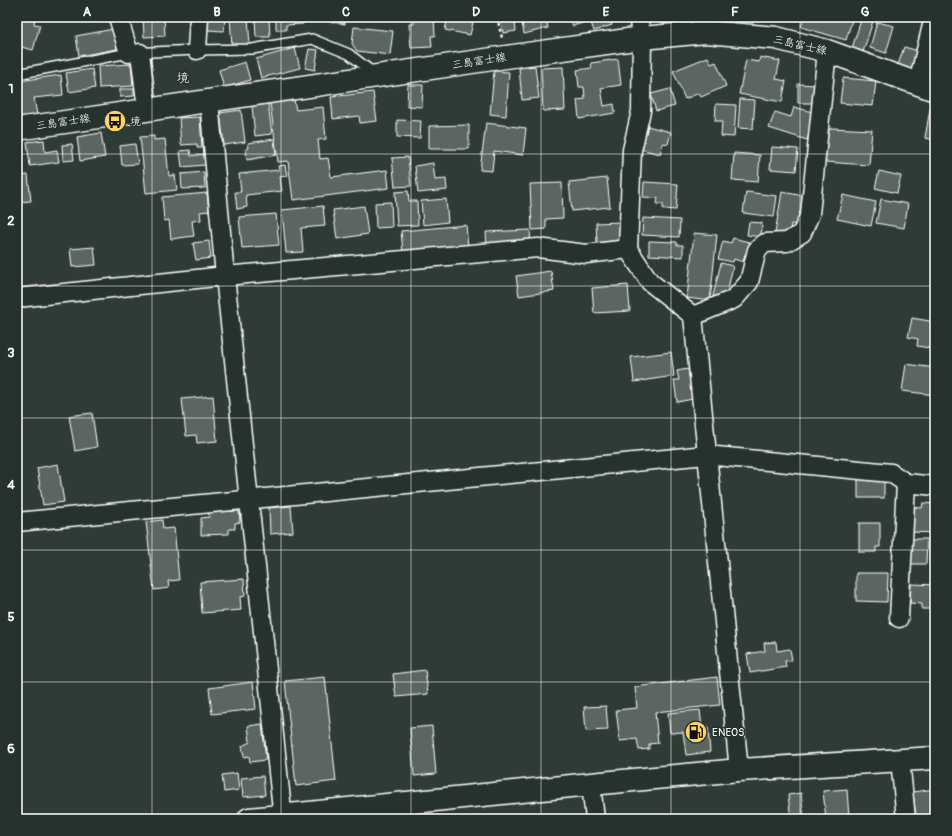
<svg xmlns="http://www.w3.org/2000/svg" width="952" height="836" font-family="Pangolin,'Klee One',sans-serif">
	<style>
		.building { fill: #5b6661; stroke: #fff }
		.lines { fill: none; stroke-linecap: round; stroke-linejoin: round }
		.service-casing { stroke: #fff; stroke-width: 12 }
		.minor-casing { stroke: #fff; stroke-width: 21 }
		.tertiary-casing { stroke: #fff; stroke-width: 25 }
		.primary-casing { stroke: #fff; stroke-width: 25 }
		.path { stroke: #fff; stroke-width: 2.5; stroke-dasharray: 3 3; stroke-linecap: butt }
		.service { stroke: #26332d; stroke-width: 9 }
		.minor { stroke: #26332d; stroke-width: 18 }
		.tertiary { stroke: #26332d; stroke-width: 22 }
		.primary { stroke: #26332d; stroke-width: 22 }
		.grid { fill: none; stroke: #fff; stroke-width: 1; stroke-opacity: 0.55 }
		.labels { text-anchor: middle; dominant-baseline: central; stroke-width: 3; stroke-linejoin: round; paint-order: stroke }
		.street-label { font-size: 11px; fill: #fff; stroke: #26332d }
		.poi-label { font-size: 11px; fill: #fff; stroke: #26332d; text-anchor: start }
		.quarter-label { font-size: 13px; fill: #fff; stroke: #26332d }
		.neatline { fill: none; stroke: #fff; stroke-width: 1.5 }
		.grid-label { font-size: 13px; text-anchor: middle; font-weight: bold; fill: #fff }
	</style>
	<rect width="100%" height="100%" fill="#2f3b35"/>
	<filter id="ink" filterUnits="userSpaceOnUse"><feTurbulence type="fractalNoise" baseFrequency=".025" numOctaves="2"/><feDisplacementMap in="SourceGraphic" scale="8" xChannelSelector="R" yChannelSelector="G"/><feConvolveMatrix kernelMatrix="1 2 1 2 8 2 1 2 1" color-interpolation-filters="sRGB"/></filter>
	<g filter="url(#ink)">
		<g class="building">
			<path d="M24,17H35L34,24L40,25L33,50L17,46V29L20,19L23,20Z"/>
			<path d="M143,17H164L165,36L144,37Z"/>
			<path d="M208,17H225L224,31L208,30Z"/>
			<path d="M248,17L250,46L232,47L230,18Z"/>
			<path d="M255,17H269L270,37H256Z"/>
			<path d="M276,17H303V24L286,25V30H276Z"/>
			<path d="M327,17H346L345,24L326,21Z"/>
			<path d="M414,17H434L435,36H431L432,47L411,48L409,24H414Z"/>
			<path d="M448,17H470L469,22L473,23L470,35L445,30Z"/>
			<path d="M500,17H514L516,31L503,33Z"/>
			<path d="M521,17H546L548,28L524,34Z"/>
			<path d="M569,17H583L585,22L573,26Z"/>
			<path d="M589,17H610L612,25L594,31Z"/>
			<path d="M721,17H755L754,21Z"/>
			<path d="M804,17H853L846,40L801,27Z"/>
			<path d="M862,17L874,18L863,52L852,48Z"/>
			<path d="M877,22L894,26L886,53L870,48Z"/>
			<path d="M354,27L393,31L390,55L357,51L352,44Z"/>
			<path d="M114,29L117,49L79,56L76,36Z"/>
			<path d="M904,47L919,51L913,70L898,65Z"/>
			<path d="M295,48L300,68L261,78L256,59Z"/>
			<path d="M309,49L318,50L315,70L305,68Z"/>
			<path d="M708,57L711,64L716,62L726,86L701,97L699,93L685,99L673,71Z"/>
			<path d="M760,57L780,61L776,79L786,81L782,102L739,94L746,60L759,62Z"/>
			<path d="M618,59L621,85L601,88L604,106L614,104L615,113L579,119L577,100L585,99L584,87H579L577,70L592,68L591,63Z"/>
			<path d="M245,62L250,80L224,88L219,70Z"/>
			<path d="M131,64L133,86L99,88L98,66Z"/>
			<path d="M535,66L539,98L522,100L519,68Z"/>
			<path d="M563,67L565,110L543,111L541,68Z"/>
			<path d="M92,69L95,88L69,92L66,73Z"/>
			<path d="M494,71L509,72L506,116L490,114Z"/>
			<path d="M61,75L63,95L34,98L37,115L17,118V83L19,81Z"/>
			<path d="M843,78L876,81L873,106L840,103Z"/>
			<path d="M798,84L815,85L814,103H798Z"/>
			<path d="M408,85H423L422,107L407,106Z"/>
			<path d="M120,89H134V96L120,97Z"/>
			<path d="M670,89L675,106L656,111L651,94Z"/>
			<path d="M373,92L377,121L360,123L359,116L333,119L331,97Z"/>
			<path d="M740,99L755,100L753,129L738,128Z"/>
			<path d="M294,100L296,110L323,107L326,139L318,140L320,159L328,158L331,177L387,170L389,188L293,200L288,161L278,162L270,103Z"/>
			<path d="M268,104L272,134L255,136L252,106Z"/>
			<path d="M716,104L736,105L734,137L721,136L722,121H715Z"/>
			<path d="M794,107L816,113L807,140L769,128L775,112L791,117Z"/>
			<path d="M930,109L935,110V140L925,138Z"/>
			<path d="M241,110L245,142L224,145L220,113Z"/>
			<path d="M200,117L202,148H197V144L181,145L179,118Z"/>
			<path d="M397,120L421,121L420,138L397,137Z"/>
			<path d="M486,123L526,128L523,155L494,151L492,171L480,170Z"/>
			<path d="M469,125V149H429V126Z"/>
			<path d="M647,126L671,132L668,144L663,143L660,154L640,149Z"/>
			<path d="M831,128L872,130L869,165L825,162L827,134Z"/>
			<path d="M101,133L105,157L80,161L77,137Z"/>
			<path d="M154,136V140L165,139L169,176L175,175L177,190L146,193L140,137Z"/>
			<path d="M274,139L276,155L247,160L246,149L249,148L248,143Z"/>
			<path d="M44,140L45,152L57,150L59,162L30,166L27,142Z"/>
			<path d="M72,144L74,160L63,161L62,145Z"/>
			<path d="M135,144L138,164L122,165L120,146Z"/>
			<path d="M772,147L798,149L796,171L770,169Z"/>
			<path d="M190,150L191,156L204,154L205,165L182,167L180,151Z"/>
			<path d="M734,153L760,155L758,182L732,180Z"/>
			<path d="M408,157L411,186L395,187L392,158Z"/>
			<path d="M433,163L435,180L446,179L447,190L418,193L415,166Z"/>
			<path d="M285,165L287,176L280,177L282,191L246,195L247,207L237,209L235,192H241L239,174L279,170L278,166Z"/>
			<path d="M879,171L901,176L897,193L875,188Z"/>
			<path d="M204,172L205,188L182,189L181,174Z"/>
			<path d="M28,175L31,201L17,202V176Z"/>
			<path d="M607,178L610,207L572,211L569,182Z"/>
			<path d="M644,182L678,184L676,210L663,209V204H657L658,198L643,197Z"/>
			<path d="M562,183L563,218L546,219V229L532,230L530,184Z"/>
			<path d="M408,191L409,201H417L418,225L397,226L395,192Z"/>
			<path d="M746,192L777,196L774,217L743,213Z"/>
			<path d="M782,192L804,196L799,225L791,224L789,236L775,233Z"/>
			<path d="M207,193L209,211L200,212L201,220L192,221L194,236L171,239L169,220L164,221L162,197Z"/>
			<path d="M843,195L876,202L871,226L837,219Z"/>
			<path d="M446,199L448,222L423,225L421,201Z"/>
			<path d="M881,199L908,204L904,228L876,223Z"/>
			<path d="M391,202L392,227L376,228L375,203Z"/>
			<path d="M323,206L325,226L301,228L303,252L286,253L282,210Z"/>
			<path d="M364,206L368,234L337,239L333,210Z"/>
			<path d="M276,214L279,245L242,248L239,217Z"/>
			<path d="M643,218L680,220L679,237L642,235Z"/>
			<path d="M620,222L622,241L597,243L596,223Z"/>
			<path d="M749,222L762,223L761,237L747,235Z"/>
			<path d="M466,225L468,247L403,253L401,231Z"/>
			<path d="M530,230L531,246L487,248L486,232Z"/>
			<path d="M694,233L717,235L710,301L687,298Z"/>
			<path d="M733,238L753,243L750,255L745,254L743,262L734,259L733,262L718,259L723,241L731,243Z"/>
			<path d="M209,241L211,258L196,260L193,243Z"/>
			<path d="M649,241L677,242V245H683V257L649,255Z"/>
			<path d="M94,247L96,265L72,267L70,249Z"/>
			<path d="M721,263L733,266L727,293L712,300Z"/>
			<path d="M551,271L554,291L519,296L516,276Z"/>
			<path d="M628,285L630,311L594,313L592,288Z"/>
			<path d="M912,318L935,322V349L917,346L918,339L908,337Z"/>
			<path d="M671,352L674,376L634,382L631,357Z"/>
			<path d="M906,364L935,368V395L902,391Z"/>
			<path d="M688,369L693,399L677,402L674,380H679L677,371Z"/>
			<path d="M213,396L217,441L197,443L196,435L186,436L182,399Z"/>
			<path d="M92,413L97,447L75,451L69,416Z"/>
			<path d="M58,464L64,502L43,505L37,468Z"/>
			<rect x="858" y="478" width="26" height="20"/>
			<path d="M923,503L935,504V533L911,532L913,507L922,508Z"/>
			<path d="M291,506L293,532L270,534L269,508Z"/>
			<path d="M239,511L240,522L235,523V529H229V534L201,535V518L209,517L208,512Z"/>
			<path d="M162,520L163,529L174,528L179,580L168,581L169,588L154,590L146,522Z"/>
			<path d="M859,523H880V547H876V552H859Z"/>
			<path d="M912,539H927L926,564H911Z"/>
			<path d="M931,539H935V561H930Z"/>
			<path d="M856,573H888L887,602L856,601Z"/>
			<path d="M244,579L245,596L240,597L241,610L202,613L200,582Z"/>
			<path d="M911,584L935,585V609H922V604L910,603Z"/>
			<path d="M776,642L777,651L790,649L792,660L785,661L786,667L750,673L747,654L765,651L764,643Z"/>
			<path d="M425,670L428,694L396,697L393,674Z"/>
			<path d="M325,677L336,781L296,786L285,681Z"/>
			<path d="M717,677L720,705L655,712L658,743L649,744V749L639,750L637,739L620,741L616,710L637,708L635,687Z"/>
			<path d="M253,682L256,709L212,714L209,688Z"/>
			<path d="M606,706L608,730L586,731L584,707Z"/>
			<path d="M700,710L702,728L708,727L710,752L686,755L683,732L670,733L668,713Z"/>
			<path d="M262,724L266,760L250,762L249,756L244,757L242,746L250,742L248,726Z"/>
			<path d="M432,726L436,774L414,776L410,728Z"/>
			<path d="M237,773L239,790L224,792L222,775Z"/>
			<path d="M263,776L265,795L243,797L241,778Z"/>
			<path d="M847,789L849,819H826L823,791Z"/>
			<path d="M935,789V819H916L913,792Z"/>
			<path d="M801,793L804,819H791L788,795Z"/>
		</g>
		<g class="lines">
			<g class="service-casing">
				<path id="service" d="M17,74L129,53L197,50L252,49L312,39L349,54L375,74"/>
			</g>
			<g class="minor-casing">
				<g id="minor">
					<path d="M118,17L129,53"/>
					<path d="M705,17L706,32"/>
					<path d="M197,50L199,17"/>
					<path d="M140,53L147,109"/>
					<path d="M918,83L934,17"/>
					<path d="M209,101L225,276L283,819"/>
					<path d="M628,249L632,150L641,111L642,38L638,17"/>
					<path d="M17,298L225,276L538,248L586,254L628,249L650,282L693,316L739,770"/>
					<path d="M693,316L734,299L749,282L757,250L765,243L787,242L802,233L810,214L827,51"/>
					<path d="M17,522L706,455L891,473L906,483L935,486"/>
					<path d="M899,618L906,483"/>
					<path d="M900,760L906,819"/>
					<path d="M591,784L595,819"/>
				</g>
			</g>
			<g class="tertiary-casing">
				<path id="tertiary" d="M249,819L591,784L739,770L935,758"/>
			</g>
			<g class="primary-casing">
				<path id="primary" d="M17,129L506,57L642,38L706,32L776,38L827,51L935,90"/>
			</g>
			<path class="path" d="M497,17L502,38"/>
			<use href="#service" class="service"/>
			<use href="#minor" class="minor"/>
			<use href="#tertiary" class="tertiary"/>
			<use href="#primary" class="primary"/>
		</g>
	</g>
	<path class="grid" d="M152,17V819M281,17V819M411,17V819M541,17V819M671,17V819M800,17V819M17,154H935M17,286H935M17,418H935M17,550H935M17,682H935"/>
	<defs>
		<g id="bus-disc" transform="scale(1.15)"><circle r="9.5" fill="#ffd166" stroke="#26332d"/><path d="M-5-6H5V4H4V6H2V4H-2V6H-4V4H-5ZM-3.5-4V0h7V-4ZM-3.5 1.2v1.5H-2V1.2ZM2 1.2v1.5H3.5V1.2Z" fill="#111"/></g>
		<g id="fuel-disc" transform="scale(1.15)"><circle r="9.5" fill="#ffd166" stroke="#26332d"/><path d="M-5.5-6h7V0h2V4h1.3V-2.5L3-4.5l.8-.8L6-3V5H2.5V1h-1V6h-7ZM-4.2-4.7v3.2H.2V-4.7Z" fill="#111"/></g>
	</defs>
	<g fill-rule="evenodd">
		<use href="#bus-disc" x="115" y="121"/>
		<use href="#fuel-disc" x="696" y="732"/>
	</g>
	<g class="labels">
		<g class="street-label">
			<text transform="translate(800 45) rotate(13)">三島富士線</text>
			<text transform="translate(479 61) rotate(-9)">三島富士線</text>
			<text transform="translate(63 122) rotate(-9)">三島富士線</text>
		</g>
		<g class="poi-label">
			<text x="130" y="121">境</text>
			<text x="712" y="732">ENEOS</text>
		</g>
		<g class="quarter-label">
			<text x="183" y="78">境</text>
		</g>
	</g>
	<rect width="952" height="836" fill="none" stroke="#26332d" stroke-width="44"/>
	<rect x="22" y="22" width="908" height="792" class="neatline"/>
	<g class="grid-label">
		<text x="87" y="16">A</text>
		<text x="217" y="16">B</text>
		<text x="346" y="16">C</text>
		<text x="476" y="16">D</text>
		<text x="606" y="16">E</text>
		<text x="735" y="16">F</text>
		<text x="865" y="16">G</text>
		<text x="11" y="93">1</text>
		<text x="11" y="225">2</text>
		<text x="11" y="357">3</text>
		<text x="11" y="489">4</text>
		<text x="11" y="621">5</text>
		<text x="11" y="753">6</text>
	</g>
</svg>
